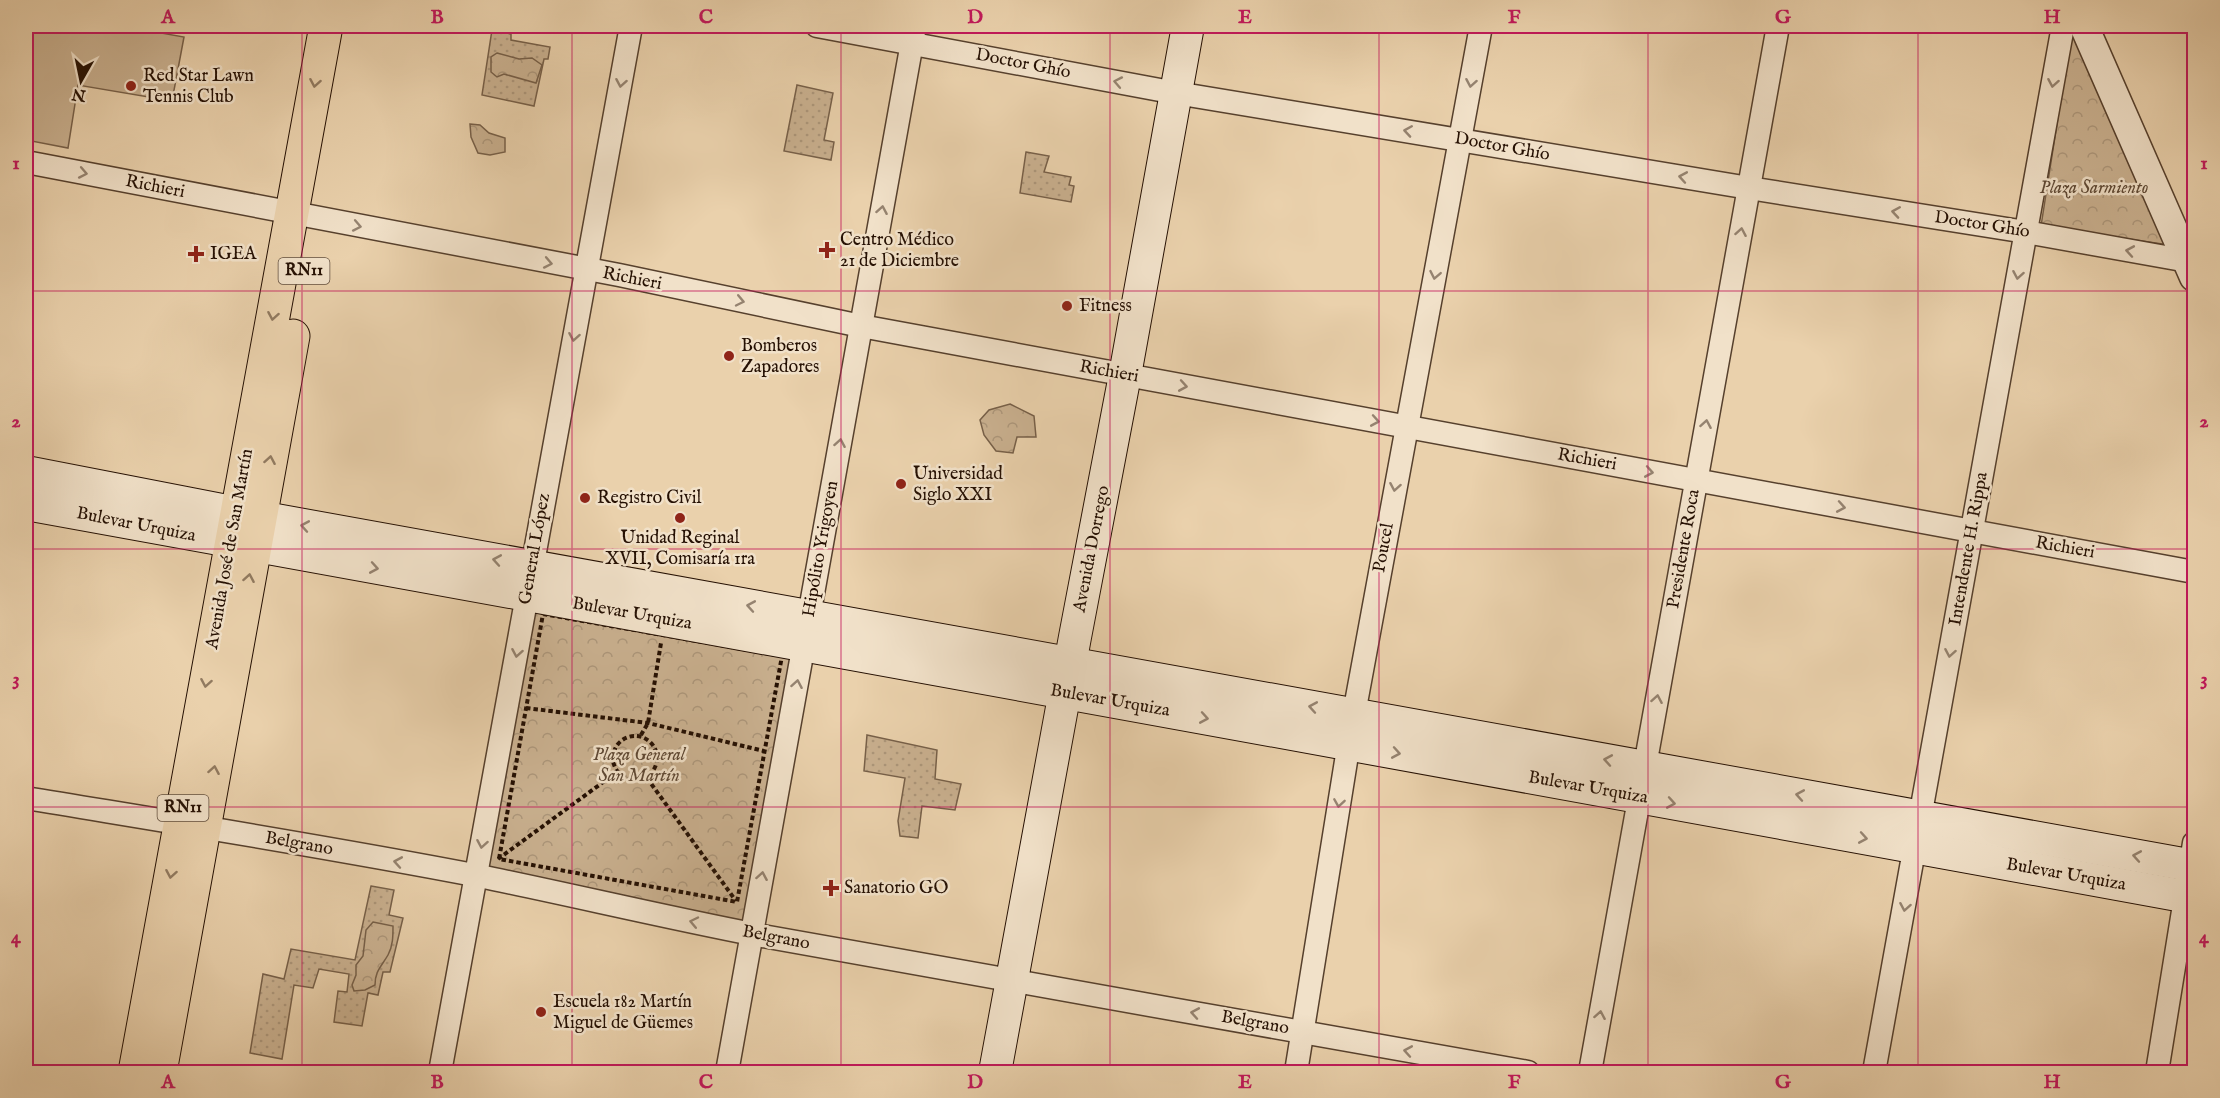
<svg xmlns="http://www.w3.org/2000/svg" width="2220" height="1098" font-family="'IM FELL English',serif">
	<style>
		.grass { fill: url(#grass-dots); stroke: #776049; stroke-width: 1.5 }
		.forest { fill: url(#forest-crowns); stroke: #776049; stroke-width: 1.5 }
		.garden { fill: #c9b08f; stroke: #776049; stroke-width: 1.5 }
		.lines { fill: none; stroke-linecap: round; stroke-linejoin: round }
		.minor-casing { stroke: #56402d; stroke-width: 25 }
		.tertiary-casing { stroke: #56402d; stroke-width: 31 }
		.secondary-casing { stroke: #251003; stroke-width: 34 }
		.primary-casing { stroke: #251003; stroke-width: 35 }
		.path { stroke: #251003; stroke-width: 4; stroke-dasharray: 4.5 3; stroke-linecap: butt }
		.minor { stroke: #f1e1c9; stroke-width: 22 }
		.tertiary { stroke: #f1e1c9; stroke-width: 28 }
		.secondary { stroke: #f1e1c9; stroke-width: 32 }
		.primary { stroke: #ead1ac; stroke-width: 33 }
		.oneway { stroke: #958370 }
		.oneway2 { stroke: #917a60 }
		.grid { fill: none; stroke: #c2185b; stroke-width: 1.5; stroke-opacity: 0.55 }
		.poi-dot { fill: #8f2418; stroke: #f1e1c9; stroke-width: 2 }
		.labels { text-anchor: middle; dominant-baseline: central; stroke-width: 5; stroke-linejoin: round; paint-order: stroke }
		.shield { fill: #f1e1c9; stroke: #624f3e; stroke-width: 1.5 }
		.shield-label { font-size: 16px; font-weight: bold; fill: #251003 }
		.street-label { font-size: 18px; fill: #251003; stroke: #f1e1c9 }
		.poi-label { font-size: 18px; fill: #251003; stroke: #f1e1c9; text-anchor: start }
		.park-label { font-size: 18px; font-style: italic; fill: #5e4834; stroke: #f1e1c9 }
		.neatline { fill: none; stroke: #c2185b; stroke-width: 2 }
		.grid-label { font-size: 20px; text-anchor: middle; font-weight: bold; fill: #c2185b }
	</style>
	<defs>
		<pattern id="grass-dots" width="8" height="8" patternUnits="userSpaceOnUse" patternTransform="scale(1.5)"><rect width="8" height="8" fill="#c9b08f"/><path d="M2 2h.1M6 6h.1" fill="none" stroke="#ac967a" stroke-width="1.8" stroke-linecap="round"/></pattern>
		<pattern id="forest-crowns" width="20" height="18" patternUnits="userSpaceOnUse" patternTransform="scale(1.5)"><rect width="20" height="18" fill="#c9b08f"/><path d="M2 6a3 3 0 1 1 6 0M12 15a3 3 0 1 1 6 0" fill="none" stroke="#ac967a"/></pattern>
	</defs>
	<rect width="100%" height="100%" fill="#ead1ac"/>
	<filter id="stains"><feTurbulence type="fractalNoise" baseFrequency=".00333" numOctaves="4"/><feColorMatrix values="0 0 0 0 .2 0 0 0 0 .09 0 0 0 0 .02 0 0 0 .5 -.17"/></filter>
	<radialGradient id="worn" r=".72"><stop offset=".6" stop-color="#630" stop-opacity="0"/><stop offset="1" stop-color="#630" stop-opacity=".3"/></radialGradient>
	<g class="grass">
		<path d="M492,30L511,34V40L550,47L548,59H544L534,106L482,95Z"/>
		<path d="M797,85L833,93L824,140L834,142L831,160L784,151Z"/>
		<path d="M1026,152L1049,156L1044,172L1071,177L1069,185L1074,186L1071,202L1020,193Z"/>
		<path d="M867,735L937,750L935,779L961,784L955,810L922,806L918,838L900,836L898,821L905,778L864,771Z"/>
		<path d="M371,886L394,890L389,915L403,918L390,972H383L378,995L368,993L362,1026L334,1022L338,991L347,992L349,974L319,969L313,988L294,985L282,1059L250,1053L263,974L284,979L291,949L355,960Z"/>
	</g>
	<g class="forest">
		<path d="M2072,28L2169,245L2041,226Z"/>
		<path d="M497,53L519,59L532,58L542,65L536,83L504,74L497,77L491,72V57Z"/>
		<path d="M470,124L480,125L489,133L505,138V152L490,155L478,153L471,137Z"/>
		<path d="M1010,404L1034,416L1036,437H1017L1013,453L996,451L984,435L980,420L989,410Z"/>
		<path d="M527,595L804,645L751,934L476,876Z"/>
		<path d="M373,922L393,926C393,936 393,946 388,955C381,967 375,971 375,985L365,990L354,991L352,985L356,975V965L363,956L366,930Z"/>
	</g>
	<path class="garden" d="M26,26H122L184,37L172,101L78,85L68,148L26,140Z"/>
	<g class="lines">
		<g class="minor-casing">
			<g id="minor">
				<path d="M817,26L1176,93L1749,188L2026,232L2188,261"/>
				<path d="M26,162L619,275L861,326L2194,572"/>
				<path d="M26,798C177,823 329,847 479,876C572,895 664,917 757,935C1014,983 1271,1025 1528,1072"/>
				<path d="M440,1072L631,26"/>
				<path d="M727,1072L915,26"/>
				<path d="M1296,1072L1351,730L1481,26"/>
				<path d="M1590,1072L1778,26"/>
				<path d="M1874,1072L2063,26"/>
				<path d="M2157,1072L2194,843"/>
			</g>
		</g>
		<g class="tertiary-casing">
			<path id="tertiary" d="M2084,26L2194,277"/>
		</g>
		<g class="secondary-casing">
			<g id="secondary">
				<path d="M26,472L237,513L2194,866"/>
				<path d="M26,504L2194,898"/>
				<path d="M995,1072L1075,637L1125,375L1188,26"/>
			</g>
		</g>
		<g class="primary-casing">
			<g id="primary">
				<path d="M135,1072L326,26"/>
				<path d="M160,1072L293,336"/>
			</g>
		</g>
		<g class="path">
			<path d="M543,614L782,656L737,902L499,859Z"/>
			<path d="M526,708L648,723L764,751"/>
			<path d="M641,735L648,723L661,643"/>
			<circle cx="635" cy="758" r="22"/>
			<path d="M647,778L736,901"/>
			<path d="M498,859L617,772"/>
		</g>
		<use href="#minor" class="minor"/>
		<use href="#tertiary" class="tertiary"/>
		<use href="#secondary" class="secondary"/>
		<use href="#primary" class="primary"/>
	</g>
	<defs><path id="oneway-chevron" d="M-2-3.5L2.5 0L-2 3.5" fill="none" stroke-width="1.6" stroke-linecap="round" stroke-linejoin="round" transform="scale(1.5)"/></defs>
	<g class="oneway">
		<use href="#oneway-chevron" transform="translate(1118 82) rotate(-169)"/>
		<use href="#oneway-chevron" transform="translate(621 83) rotate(100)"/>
		<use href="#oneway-chevron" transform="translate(1471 83) rotate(100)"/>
		<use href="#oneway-chevron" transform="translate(2053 83) rotate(100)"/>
		<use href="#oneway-chevron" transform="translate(1408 131) rotate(-171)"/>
		<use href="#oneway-chevron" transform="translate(83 173) rotate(11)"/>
		<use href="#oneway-chevron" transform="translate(1683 177) rotate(-170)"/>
		<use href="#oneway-chevron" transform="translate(882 210) rotate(-80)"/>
		<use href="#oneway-chevron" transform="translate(1896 212) rotate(-171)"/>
		<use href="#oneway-chevron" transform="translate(357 226) rotate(11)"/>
		<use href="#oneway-chevron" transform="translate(1741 232) rotate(-80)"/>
		<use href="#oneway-chevron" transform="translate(2130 251) rotate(-170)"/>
		<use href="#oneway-chevron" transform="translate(548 263) rotate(11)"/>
		<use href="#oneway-chevron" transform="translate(1435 275) rotate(101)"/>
		<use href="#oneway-chevron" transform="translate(2018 275) rotate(100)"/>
		<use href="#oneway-chevron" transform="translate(740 301) rotate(12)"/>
		<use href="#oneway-chevron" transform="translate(574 337) rotate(100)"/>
		<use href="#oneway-chevron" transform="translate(1183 386) rotate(10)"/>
		<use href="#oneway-chevron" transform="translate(1375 421) rotate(10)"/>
		<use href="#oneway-chevron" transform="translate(1706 424) rotate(-80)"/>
		<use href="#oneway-chevron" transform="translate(840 443) rotate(-80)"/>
		<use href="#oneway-chevron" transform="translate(1649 472) rotate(10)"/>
		<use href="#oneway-chevron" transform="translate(1395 487) rotate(100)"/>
		<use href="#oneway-chevron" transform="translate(1841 507) rotate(10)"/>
		<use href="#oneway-chevron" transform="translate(305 526) rotate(-170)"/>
		<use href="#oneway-chevron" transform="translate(497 560) rotate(-170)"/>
		<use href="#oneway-chevron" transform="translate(374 568) rotate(10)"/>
		<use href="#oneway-chevron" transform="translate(751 606) rotate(-170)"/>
		<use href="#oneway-chevron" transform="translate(517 653) rotate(100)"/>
		<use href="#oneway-chevron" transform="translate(1950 653) rotate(100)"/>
		<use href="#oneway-chevron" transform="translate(797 684) rotate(-80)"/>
		<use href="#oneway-chevron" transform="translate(1657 699) rotate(-80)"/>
		<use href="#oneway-chevron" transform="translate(1313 707) rotate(-170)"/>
		<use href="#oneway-chevron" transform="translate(1204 718) rotate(10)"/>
		<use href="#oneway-chevron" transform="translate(1396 753) rotate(10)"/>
		<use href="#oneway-chevron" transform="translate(1608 760) rotate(-170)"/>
		<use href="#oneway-chevron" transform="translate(1800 795) rotate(-170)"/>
		<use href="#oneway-chevron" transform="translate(1339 803) rotate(99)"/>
		<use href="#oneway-chevron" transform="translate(1671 803) rotate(10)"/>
		<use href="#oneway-chevron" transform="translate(1863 838) rotate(10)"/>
		<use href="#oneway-chevron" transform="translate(482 844) rotate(100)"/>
		<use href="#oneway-chevron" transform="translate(2137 856) rotate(-170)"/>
		<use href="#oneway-chevron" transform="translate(398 862) rotate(-170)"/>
		<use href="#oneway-chevron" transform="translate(762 876) rotate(-80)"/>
		<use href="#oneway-chevron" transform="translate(1905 907) rotate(100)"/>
		<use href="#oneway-chevron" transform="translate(694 922) rotate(-168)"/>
		<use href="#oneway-chevron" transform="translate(1195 1013) rotate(-170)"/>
		<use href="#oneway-chevron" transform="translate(1600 1015) rotate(-80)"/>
		<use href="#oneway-chevron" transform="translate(1408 1051) rotate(-170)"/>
	</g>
	<g class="oneway2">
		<use href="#oneway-chevron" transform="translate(315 83) rotate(100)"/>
		<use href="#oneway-chevron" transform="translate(273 316) rotate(100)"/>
		<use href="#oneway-chevron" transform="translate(270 460) rotate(-80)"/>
		<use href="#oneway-chevron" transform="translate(249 578) rotate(-80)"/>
		<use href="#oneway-chevron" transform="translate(206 683) rotate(100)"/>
		<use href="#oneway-chevron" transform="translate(214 770) rotate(-80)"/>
		<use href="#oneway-chevron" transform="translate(171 874) rotate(100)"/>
	</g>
	<path class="grid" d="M302,26V1072M572,26V1072M841,26V1072M1110,26V1072M1379,26V1072M1648,26V1072M1918,26V1072M26,291H2194M26,549H2194M26,807H2194"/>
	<g class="poi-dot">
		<circle cx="131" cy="86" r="6"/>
		<path d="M824 241h6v6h6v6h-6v6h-6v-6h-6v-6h6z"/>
		<path d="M193 245h6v6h6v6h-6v6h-6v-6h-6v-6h6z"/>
		<circle cx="1067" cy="306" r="6"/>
		<circle cx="729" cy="356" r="6"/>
		<circle cx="901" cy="484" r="6"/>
		<circle cx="585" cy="498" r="6"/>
		<circle cx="680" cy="518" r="6"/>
		<path d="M828 879h6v6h6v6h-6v6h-6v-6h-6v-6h6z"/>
		<circle cx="541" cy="1012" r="6"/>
	</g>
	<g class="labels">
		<g class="shield">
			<rect x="278.5" y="258" width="51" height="26" rx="4.5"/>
			<rect x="157.5" y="795" width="51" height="26" rx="4.5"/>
		</g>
		<g class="shield-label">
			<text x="304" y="271">RN11</text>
			<text x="183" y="808">RN11</text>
		</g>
		<g class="street-label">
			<text transform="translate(1023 64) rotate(11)">Doctor Ghío</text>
			<text transform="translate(1502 147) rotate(10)">Doctor Ghío</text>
			<text transform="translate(155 187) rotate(11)">Richieri</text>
			<text transform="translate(1982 225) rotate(9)">Doctor Ghío</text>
			<text transform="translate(632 279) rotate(11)">Richieri</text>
			<text transform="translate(1109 372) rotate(10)">Richieri</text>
			<text transform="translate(1587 460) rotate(10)">Richieri</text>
			<text transform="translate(136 525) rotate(11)">Bulevar Urquiza</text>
			<text transform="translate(1384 548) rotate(-80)">Poucel</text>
			<text transform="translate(2065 548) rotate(10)">Richieri</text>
			<text transform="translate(230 549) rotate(-80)">Avenida José de San Martín</text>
			<text transform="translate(535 549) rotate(-80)">General López</text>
			<text transform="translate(821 549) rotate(-80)">Hipólito Yrigoyen</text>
			<text transform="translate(1092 549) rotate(-79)">Avenida Dorrego</text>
			<text transform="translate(1684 549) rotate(-80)">Presidente Roca</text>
			<text transform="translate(1969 549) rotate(-80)">Intendente H. Rippa</text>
			<text transform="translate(632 614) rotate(10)">Bulevar Urquiza</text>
			<text transform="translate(1110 701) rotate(10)">Bulevar Urquiza</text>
			<text transform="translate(1588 788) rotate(10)">Bulevar Urquiza</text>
			<text transform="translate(299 844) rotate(10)">Belgrano</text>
			<text transform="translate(2066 875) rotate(10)">Bulevar Urquiza</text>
			<text transform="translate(776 938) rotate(11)">Belgrano</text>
			<text transform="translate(1255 1023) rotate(10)">Belgrano</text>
		</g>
		<g class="poi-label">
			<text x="143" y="76">Red Star Lawn<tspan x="143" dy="21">Tennis Club</tspan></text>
			<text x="840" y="240">Centro Médico<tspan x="840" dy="21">21 de Diciembre</tspan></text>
			<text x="210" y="254">IGEA</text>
			<text x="1079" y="306">Fitness</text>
			<text x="741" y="346">Bomberos<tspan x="741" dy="21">Zapadores</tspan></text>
			<text x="913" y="474">Universidad<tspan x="913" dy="21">Siglo XXI</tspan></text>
			<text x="597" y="498">Registro Civil</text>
			<text x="680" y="538" text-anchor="middle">Unidad Reginal<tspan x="680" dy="21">XVII, Comisaría 1ra</tspan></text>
			<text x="844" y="888">Sanatorio GO</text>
			<text x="553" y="1002">Escuela 182 Martín<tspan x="553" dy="21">Miguel de Güemes</tspan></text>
		</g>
		<g class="park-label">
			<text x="2094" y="188">Plaza Sarmiento</text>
			<text x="639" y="755">Plaza General<tspan x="639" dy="21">San Martín</tspan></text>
		</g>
	</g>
	<rect width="2220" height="1098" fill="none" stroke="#ead1ac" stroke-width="66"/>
	<g transform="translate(81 81) rotate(189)" stroke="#f1e1c9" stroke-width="4.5" paint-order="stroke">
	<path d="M0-4.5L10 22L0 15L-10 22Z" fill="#251003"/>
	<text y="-9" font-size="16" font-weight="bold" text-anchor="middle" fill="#251003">N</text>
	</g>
	<rect x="33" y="33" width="2154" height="1032" class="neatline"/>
	<g class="grid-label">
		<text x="168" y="23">A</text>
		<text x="437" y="23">B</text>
		<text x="706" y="23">C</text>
		<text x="975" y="23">D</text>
		<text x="1245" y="23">E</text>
		<text x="1514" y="23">F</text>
		<text x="1783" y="23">G</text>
		<text x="2052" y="23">H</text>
		<text x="16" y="169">1</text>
		<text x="2204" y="169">1</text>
		<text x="16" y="427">2</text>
		<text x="2204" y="427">2</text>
		<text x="16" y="685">3</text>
		<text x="2204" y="685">3</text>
		<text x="16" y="943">4</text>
		<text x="2204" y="943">4</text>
		<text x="168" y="1088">A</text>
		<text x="437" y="1088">B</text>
		<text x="706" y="1088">C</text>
		<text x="975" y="1088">D</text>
		<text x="1245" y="1088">E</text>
		<text x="1514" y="1088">F</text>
		<text x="1783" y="1088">G</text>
		<text x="2052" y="1088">H</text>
	</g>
	<rect width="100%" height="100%" filter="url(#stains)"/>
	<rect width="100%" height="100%" fill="url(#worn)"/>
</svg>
